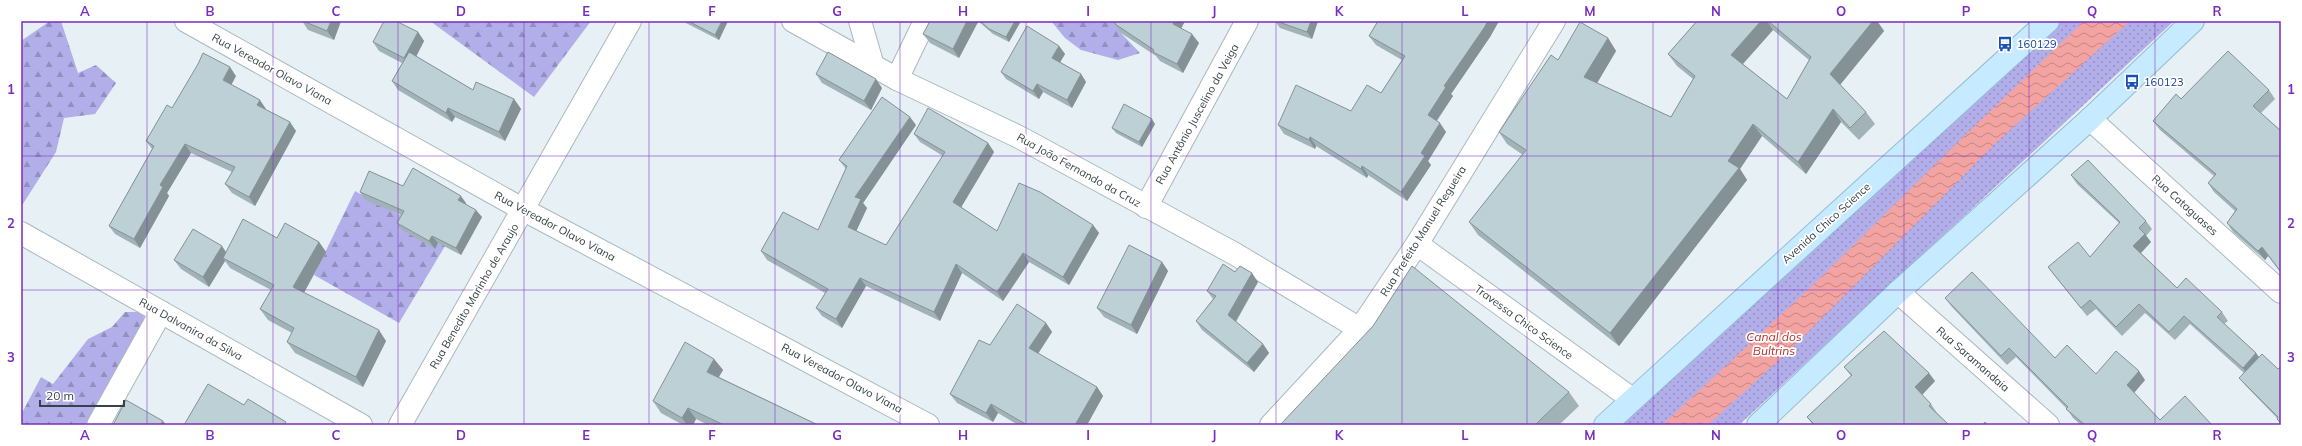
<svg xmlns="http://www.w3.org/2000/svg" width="2302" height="446" font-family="Mulish,sans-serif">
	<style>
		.grass { fill: url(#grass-dots) }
		.forest { fill: url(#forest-firs) }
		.water { fill: url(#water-waves) }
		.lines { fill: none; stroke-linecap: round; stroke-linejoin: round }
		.minor-casing { stroke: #a9b9c0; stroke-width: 24 }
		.secondary-casing { stroke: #93bcd2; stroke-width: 24 }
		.minor { stroke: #fff; stroke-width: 22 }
		.secondary { stroke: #c6eaff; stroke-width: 22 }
		.wall { fill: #a2b3b8; fill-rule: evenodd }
		.shaded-wall { fill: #849296 }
		.building { fill: #bcd0d6; stroke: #849296 }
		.grid { fill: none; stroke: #7b2cbf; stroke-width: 1; stroke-opacity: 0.55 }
		.labels { text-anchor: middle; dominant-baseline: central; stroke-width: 3.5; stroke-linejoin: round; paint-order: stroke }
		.transit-label { font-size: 11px; fill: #164399; stroke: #fff; text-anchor: start }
		.street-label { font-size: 11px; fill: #354347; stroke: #fff }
		.water-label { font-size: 12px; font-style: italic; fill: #b7302a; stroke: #fff }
		.neatline { fill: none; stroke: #7b2cbf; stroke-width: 1.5 }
		.grid-label { font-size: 13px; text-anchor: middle; font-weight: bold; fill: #7b2cbf }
	</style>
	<defs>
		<pattern id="grass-dots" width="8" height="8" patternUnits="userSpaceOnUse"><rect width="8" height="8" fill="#b2aeea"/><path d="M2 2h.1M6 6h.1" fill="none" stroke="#928fbf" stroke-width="1.8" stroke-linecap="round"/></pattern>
		<pattern id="forest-firs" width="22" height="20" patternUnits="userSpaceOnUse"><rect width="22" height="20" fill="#b2aeea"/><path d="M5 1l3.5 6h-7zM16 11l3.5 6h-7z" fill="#928fbf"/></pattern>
		<pattern id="water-waves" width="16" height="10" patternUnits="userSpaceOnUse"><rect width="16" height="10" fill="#f3a3a1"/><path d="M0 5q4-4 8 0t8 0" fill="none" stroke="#c68685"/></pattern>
	</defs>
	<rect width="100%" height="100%" fill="#e7f0f4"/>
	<path class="grass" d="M2062,21H2174L1739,425H1619Z"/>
	<g class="forest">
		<path d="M50,21H61L78,73L96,65L116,83L95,114L64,118L56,152L21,207V41Z"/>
		<path d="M430,21H591L534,97Z"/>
		<path d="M1051,21H1127L1121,33L1140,53L1118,60L1081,50L1065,38Z"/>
		<path d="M355,191L448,241L399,323L314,275Z"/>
		<path d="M125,312H142L146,322L86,425H21V411H23L41,377L53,384L88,339L112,327Z"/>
	</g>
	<path class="water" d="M2084,21H2130L1998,141L1793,347L1708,425H1662L1815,283L1961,139Z"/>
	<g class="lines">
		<g class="minor-casing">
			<g id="minor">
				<path d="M186,21L524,210L928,425"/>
				<path d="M793,21L897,79L1019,137L1235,254L1360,329"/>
				<path d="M860,21L873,66"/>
				<path d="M897,79L925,21"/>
				<path d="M2090,119L2281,292"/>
				<path d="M1146,207L1247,21"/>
				<path d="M21,233L361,425"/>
				<path d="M1417,244L1632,399"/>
				<path d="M1898,292L2048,425"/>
				<path d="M98,425L161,312"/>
				<path d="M400,425L630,21"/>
				<path d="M1271,425L1360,329L1417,244L1554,21"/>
			</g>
		</g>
		<g class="secondary-casing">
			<g id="secondary">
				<path d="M1605,425L2048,21"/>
				<path d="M1758,425L1898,292L2090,119L2193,21"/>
			</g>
		</g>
		<use href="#minor" class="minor"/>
		<use href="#secondary" class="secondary"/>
	</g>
	<g class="wall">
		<path d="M302,21H341L334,40L308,30Z"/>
		<path d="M682,21H728L719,40Z"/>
		<path d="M930,21H978V22L959,58L930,43L923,34Z"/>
		<path d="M978,21H1021L1009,42L993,34Z"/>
		<path d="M1116,21H1185L1181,28L1199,43L1183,73L1160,61L1156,56L1121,33L1115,24Z"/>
		<path d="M1275,21H1318L1312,39L1280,28Z"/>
		<path d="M1378,21H1499L1490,37L1451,94L1453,96L1437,121L1446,132L1428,161L1431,165L1407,201L1368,175L1367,178L1316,146L1315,149L1284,134L1278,125L1351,111L1381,93L1402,60L1376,45L1369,36Z"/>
		<path d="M1697,21H1877L1884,31L1840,85L1866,112L1875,124L1859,140L1841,122L1806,174L1762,136L1740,169L1747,180L1619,346L1478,235L1469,222L1523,155L1507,144L1499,132L1558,60L1608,38L1616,51L1597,83L1671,117L1693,79L1677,66L1668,54ZM1773,30L1809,60L1787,99L1743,64Z"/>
		<path d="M418,32L424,41L416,56L473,90L514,99L521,109L505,141L455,117L452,122L398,90L392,81L402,63L379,51L373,42Z"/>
		<path d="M1059,46L1065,54L1060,62L1081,74L1086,82L1072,108L1043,92L1039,99L1006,79L1001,72Z"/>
		<path d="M816,74L882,88L871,110L822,83Z"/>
		<path d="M236,76L231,85L296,131L255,206L232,193L225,184L232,172L191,153L167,193L169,196L140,248L115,234L109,226L152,149L146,141Z"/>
		<path d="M2269,90L2275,99L2261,113L2281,131V273L2268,256L2265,260L2233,232L2227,223L2235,211L2214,192L2208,183L2214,176L2160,130L2153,121L2181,99Z"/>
		<path d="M1155,124L1142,147L1116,133L1112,128Z"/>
		<path d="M916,125L863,203L867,208L856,231L886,245L943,156L920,142L914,134L988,143L994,152L961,207L997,231L1093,225L1099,233L1069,285L1029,262L1003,301L962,273L940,321L866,286L842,328L822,316L816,308L825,293L767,260L761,251L818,230L846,169L839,160Z"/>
		<path d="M2071,175L2146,221L2152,229L2146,236L2151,242L2141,253L2177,288L2222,312L2228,321L2224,324L2256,353L2259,357L2278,369L2281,367V425L2277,419V418L2245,385L2239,378L2244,373L2190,324L2175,340L2145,313L2122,336L2096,309L2087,316L2054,275L2048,267L2090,257L2119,223L2077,184Z"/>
		<path d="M403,186L466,203V204L482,217L461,255L438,243L435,249L402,230L397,223L401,215L365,200L360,192Z"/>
		<path d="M277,238L319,242L326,252L304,293L386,341L363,387L295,353L287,342L292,333L268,320L260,309L271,290L230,268L225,261L209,287L181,269L174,260L226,252Z"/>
		<path d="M1162,262L1168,271L1137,334L1104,317L1097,308Z"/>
		<path d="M1235,272L1258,282L1236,322L1263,344L1269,353L1254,372L1202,330L1196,321L1213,299L1207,291Z"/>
		<path d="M1945,298L2055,358L2096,374L2145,380L2134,393L2160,420L2212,425H2081L2073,418L2067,409L2016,357L2007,365L1952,307Z"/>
		<path d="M1046,323L1052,332L1038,354L1097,387L1103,396L1087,425H1018L998,413L993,422L957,403L950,394L990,345Z"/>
		<path d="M714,359L723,370L719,377L818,425H708L696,419L693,425H683L661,413L653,401Z"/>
		<path d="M1844,367L1935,381L1922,395L1931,404L1937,413L1949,425H1813L1807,417L1851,376Z"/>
		<path d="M1569,392L1579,406L1559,425H1280Z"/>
	</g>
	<g class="shaded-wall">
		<path d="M331,21H341L334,40L327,31Z"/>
		<path d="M722,21H728L719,40L715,35Z"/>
		<path d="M967,21H978V22L959,58L953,49Z"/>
		<path d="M1015,21H1021L1009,42L1006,37Z"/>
		<path d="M1174,21H1185L1179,33L1173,24Z"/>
		<path d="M1311,21H1318L1312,39L1307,32Z"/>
		<path d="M1488,21H1499L1490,37L1451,94L1453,96L1434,124L1428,115L1444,86Z"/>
		<path d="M1761,21H1767L1773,30L1740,67L1731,55Z"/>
		<path d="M1873,21H1877L1884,31L1839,86L1830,74Z"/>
		<path d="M418,32L424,41L411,67L404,58Z"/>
		<path d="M1192,34L1199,43L1183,73L1177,64Z"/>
		<path d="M1608,38L1616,51L1593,90L1584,77Z"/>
		<path d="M1059,46L1065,54L1058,66L1052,58Z"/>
		<path d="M230,67L236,76L229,89L223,80Z"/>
		<path d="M1081,74L1086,82L1072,108L1067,100Z"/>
		<path d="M876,79L882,88L871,110L864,101Z"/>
		<path d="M1037,84L1043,92L1039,99L1033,91Z"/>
		<path d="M514,99L521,109L505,141L499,132Z"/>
		<path d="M260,100L266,109L263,114L257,105Z"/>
		<path d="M448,108L455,117L452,122L446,113Z"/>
		<path d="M1833,109L1841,122L1806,174L1798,162Z"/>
		<path d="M910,117L916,125L863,203L867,208L854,236L848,227L855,197Z"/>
		<path d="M1152,119L1155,124L1142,147L1139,142Z"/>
		<path d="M290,122L296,131L255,206L249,197Z"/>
		<path d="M1440,123L1446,132L1428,161L1431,165L1407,201L1401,192L1421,153Z"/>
		<path d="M1753,124L1762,136L1740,169L1747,180L1619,346L1610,333Z"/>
		<path d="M1310,137L1316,146L1315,149L1309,140Z"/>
		<path d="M988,143L994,152L959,211L953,202Z"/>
		<path d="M185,144L191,153L167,193L169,196L140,248L134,239L160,185Z"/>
		<path d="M1362,166L1368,175L1367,178L1361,169Z"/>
		<path d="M461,196L466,203L464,207L458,200Z"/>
		<path d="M476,210L482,217L461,255L456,248Z"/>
		<path d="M1093,225L1099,233L1069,285L1063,277Z"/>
		<path d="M2145,234L2151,242L2139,255L2133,246Z"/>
		<path d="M432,236L438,243L435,249L429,241Z"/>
		<path d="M319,242L326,252L301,298L293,287Z"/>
		<path d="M222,246L228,255L223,258L225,261L209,287L203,277Z"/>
		<path d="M2262,247L2268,256L2265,260L2258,251Z"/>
		<path d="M1023,253L1029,262L1003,301L997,292Z"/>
		<path d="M1162,262L1168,271L1137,334L1131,325Z"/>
		<path d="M956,264L962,273L940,321L934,312Z"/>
		<path d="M1252,273L1258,282L1234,324L1228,315Z"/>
		<path d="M860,278L866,286L842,328L836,319Z"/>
		<path d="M1046,323L1052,332L1035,358L1029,348Z"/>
		<path d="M379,330L386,341L363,387L356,377Z"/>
		<path d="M1263,344L1269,353L1254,372L1247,363Z"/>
		<path d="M2256,353L2262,362L2249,377L2243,368Z"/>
		<path d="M714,359L723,370L715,383L707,372Z"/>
		<path d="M2139,371L2145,380L2133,394L2127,385Z"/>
		<path d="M1929,373L1935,381L1921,396L1915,387Z"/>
		<path d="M1097,387L1103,396L1087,425H1075Z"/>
		<path d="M991,404L998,413L993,422L986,413Z"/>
		<path d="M688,408L696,419L693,425H687L682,418Z"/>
		<path d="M163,421L166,425H160Z"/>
	</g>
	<g class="building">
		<path d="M303,21H331L327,31Z"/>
		<path d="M384,21H396L418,32L404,58L373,42Z"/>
		<path d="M688,21H722L715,35Z"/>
		<path d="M930,21H967L953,49L923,34Z"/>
		<path d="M980,21H1015L1006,37L989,29Z"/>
		<path d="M1116,21H1174L1173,24L1192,34L1177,64L1153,52L1154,50L1115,24Z"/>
		<path d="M1276,21H1311L1307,32Z"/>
		<path d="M1378,21H1488L1484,28L1444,86L1446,87L1428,115L1440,123L1421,153L1425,156L1401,192L1362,166L1361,169L1310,137L1309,140L1278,125L1296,85L1351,111L1367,85L1381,93L1405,56L1369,36Z"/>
		<path d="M1697,21H1761L1731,55L1787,99L1811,57L1768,21H1873L1830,74L1866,112L1850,128L1833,109L1798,162L1753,124L1728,161L1739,168L1610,333L1469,222L1526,150L1499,132L1551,55L1558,60L1580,22L1608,38L1584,77L1671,117L1695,76L1668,54Z"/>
		<path d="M1027,26L1059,46L1052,58L1081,74L1067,100L1037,84L1033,91L1001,72Z"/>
		<path d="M2228,51L2269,90L2253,106L2281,131V272L2262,247L2258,251L2227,223L2237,209L2208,183L2216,174L2153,121L2176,94L2181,99Z"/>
		<path d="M409,52L473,90L476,82L514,99L499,132L448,108L446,113L392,81Z"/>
		<path d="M828,52L876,79L864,101L816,74Z"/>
		<path d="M203,53L230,67L223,80L260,100L257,105L290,122L249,197L225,184L235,167L185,144L160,185L163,187L134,239L109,226L154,146L146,141L167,105L172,108L198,64Z"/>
		<path d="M882,97L910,117L855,197L861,199L848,227L886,245L945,152L914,134L928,108L988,143L953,202L997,231L1019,183L1040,192L1093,225L1063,277L1023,253L997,292L956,264L934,312L860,278L836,319L816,308L828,289L761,251L783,212L818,230L847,166L839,160Z"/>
		<path d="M1124,104L1152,119L1139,142L1112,128Z"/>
		<path d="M2088,160L2146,221L2139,228L2145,234L2133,246L2177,288L2186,278L2222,312L2217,317L2256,353L2243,368L2184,316L2169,332L2139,304L2116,327L2090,300L2081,308L2048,267L2078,242L2090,257L2120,222L2071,175Z"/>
		<path d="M413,168L461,196L458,200L476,210L456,248L432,236L429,241L397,223L404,211L360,192L369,171L403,186Z"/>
		<path d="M243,219L277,238L285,223L319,242L293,287L379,330L356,377L287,342L294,328L260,309L274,285L223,258Z"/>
		<path d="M193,229L222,246L203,277L174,260Z"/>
		<path d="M1129,245L1162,262L1131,325L1097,308Z"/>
		<path d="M1223,264L1235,272L1240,266L1252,273L1228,315L1263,344L1247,363L1196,321L1216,296L1207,291Z"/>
		<path d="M1412,266L1569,392L1535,425H1280L1373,326Z"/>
		<path d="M1972,272L2055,358L2067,345L2096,374L2116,351L2139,371L2127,385L2160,420L2185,396L2212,425H2085L2066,409L2068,407L2009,348L2001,356L1945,298Z"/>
		<path d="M1017,304L1046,323L1029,348L1097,387L1075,425H1027L991,404L986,413L950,394L979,340L990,345Z"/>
		<path d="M1884,331L1929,373L1915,387L1931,404L1929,406L1949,425H1815L1807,417L1852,375L1844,367Z"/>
		<path d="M685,342L714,359L707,372L818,425H724L688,408L682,418L653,401Z"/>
		<path d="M2262,354L2278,369L2281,367V423L2277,419L2278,417L2239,378Z"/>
		<path d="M208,384L244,405L248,399L286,422L284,425H184Z"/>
		<path d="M126,400L163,421L160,425H113Z"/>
		<path d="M1985,422L1988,425H1983Z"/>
	</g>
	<path class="grid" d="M147,21V425M273,21V425M398,21V425M524,21V425M649,21V425M775,21V425M900,21V425M1026,21V425M1151,21V425M1276,21V425M1402,21V425M1527,21V425M1653,21V425M1778,21V425M1904,21V425M2029,21V425M2155,21V425M21,156H2281M21,290H2281"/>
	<defs>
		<g id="bus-bare" transform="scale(1.2)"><path d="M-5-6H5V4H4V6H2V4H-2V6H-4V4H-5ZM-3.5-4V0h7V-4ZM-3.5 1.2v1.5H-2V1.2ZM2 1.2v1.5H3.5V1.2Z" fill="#1a4fb4" stroke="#fff" stroke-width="2.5" paint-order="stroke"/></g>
	</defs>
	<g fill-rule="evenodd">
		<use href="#bus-bare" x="2005" y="44"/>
		<use href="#bus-bare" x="2132" y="82"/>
	</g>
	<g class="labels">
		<g class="transit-label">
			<text x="2017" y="44">160129</text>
			<text x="2144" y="82">160123</text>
		</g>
		<g class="street-label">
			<text transform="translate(272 69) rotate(29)">Rua Vereador Olavo Viana</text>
			<text transform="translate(1197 114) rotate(-61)">Rua Antônio Juscelino da Veiga</text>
			<text transform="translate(1079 170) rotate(29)">Rua João Fernando da Cruz</text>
			<text transform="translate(2185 205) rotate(42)">Rua Cataguases</text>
			<text transform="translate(1826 223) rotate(-42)">Avenida Chico Science</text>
			<text transform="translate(555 226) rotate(28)">Rua Vereador Olavo Viana</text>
			<text transform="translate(1423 231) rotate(-58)">Rua Prefeito Manuel Regueira</text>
			<text transform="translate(474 296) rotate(-60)">Rua Benedito Marinho de Araujo</text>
			<text transform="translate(1524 322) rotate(36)">Travessa Chico Science</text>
			<text transform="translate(191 329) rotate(29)">Rua Dalvanira da Silva</text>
			<text transform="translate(1973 359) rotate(41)">Rua Saramandaia</text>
			<text transform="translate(842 378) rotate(28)">Rua Vereador Olavo Viana</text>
		</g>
		<g class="water-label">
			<text x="1774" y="336">Canal dos<tspan x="1774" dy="14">Bultrins</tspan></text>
		</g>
	</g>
	<rect width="2302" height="446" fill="none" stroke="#ffffff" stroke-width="44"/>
	<path d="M40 400v6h84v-6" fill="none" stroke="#354347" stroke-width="2"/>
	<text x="46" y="400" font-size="12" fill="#354347" stroke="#ffffff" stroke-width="3" paint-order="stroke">20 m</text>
	<rect x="22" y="22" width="2258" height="402" class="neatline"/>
	<g class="grid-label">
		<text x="85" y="16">A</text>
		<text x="210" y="16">B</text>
		<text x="336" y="16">C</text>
		<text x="461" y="16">D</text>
		<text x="586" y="16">E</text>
		<text x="712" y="16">F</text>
		<text x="837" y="16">G</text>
		<text x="963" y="16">H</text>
		<text x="1088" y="16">I</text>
		<text x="1214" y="16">J</text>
		<text x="1339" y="16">K</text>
		<text x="1465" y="16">L</text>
		<text x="1590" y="16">M</text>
		<text x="1716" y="16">N</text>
		<text x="1841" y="16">O</text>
		<text x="1966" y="16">P</text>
		<text x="2092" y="16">Q</text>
		<text x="2217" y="16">R</text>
		<text x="11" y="94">1</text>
		<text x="2291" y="94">1</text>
		<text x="11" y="228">2</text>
		<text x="2291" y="228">2</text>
		<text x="11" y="362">3</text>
		<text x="2291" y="362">3</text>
		<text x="85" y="440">A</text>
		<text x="210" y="440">B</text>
		<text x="336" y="440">C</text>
		<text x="461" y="440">D</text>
		<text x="586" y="440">E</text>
		<text x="712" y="440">F</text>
		<text x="837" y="440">G</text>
		<text x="963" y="440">H</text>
		<text x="1088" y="440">I</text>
		<text x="1214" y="440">J</text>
		<text x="1339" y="440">K</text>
		<text x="1465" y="440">L</text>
		<text x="1590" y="440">M</text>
		<text x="1716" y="440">N</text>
		<text x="1841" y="440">O</text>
		<text x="1966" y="440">P</text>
		<text x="2092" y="440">Q</text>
		<text x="2217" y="440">R</text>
	</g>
</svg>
